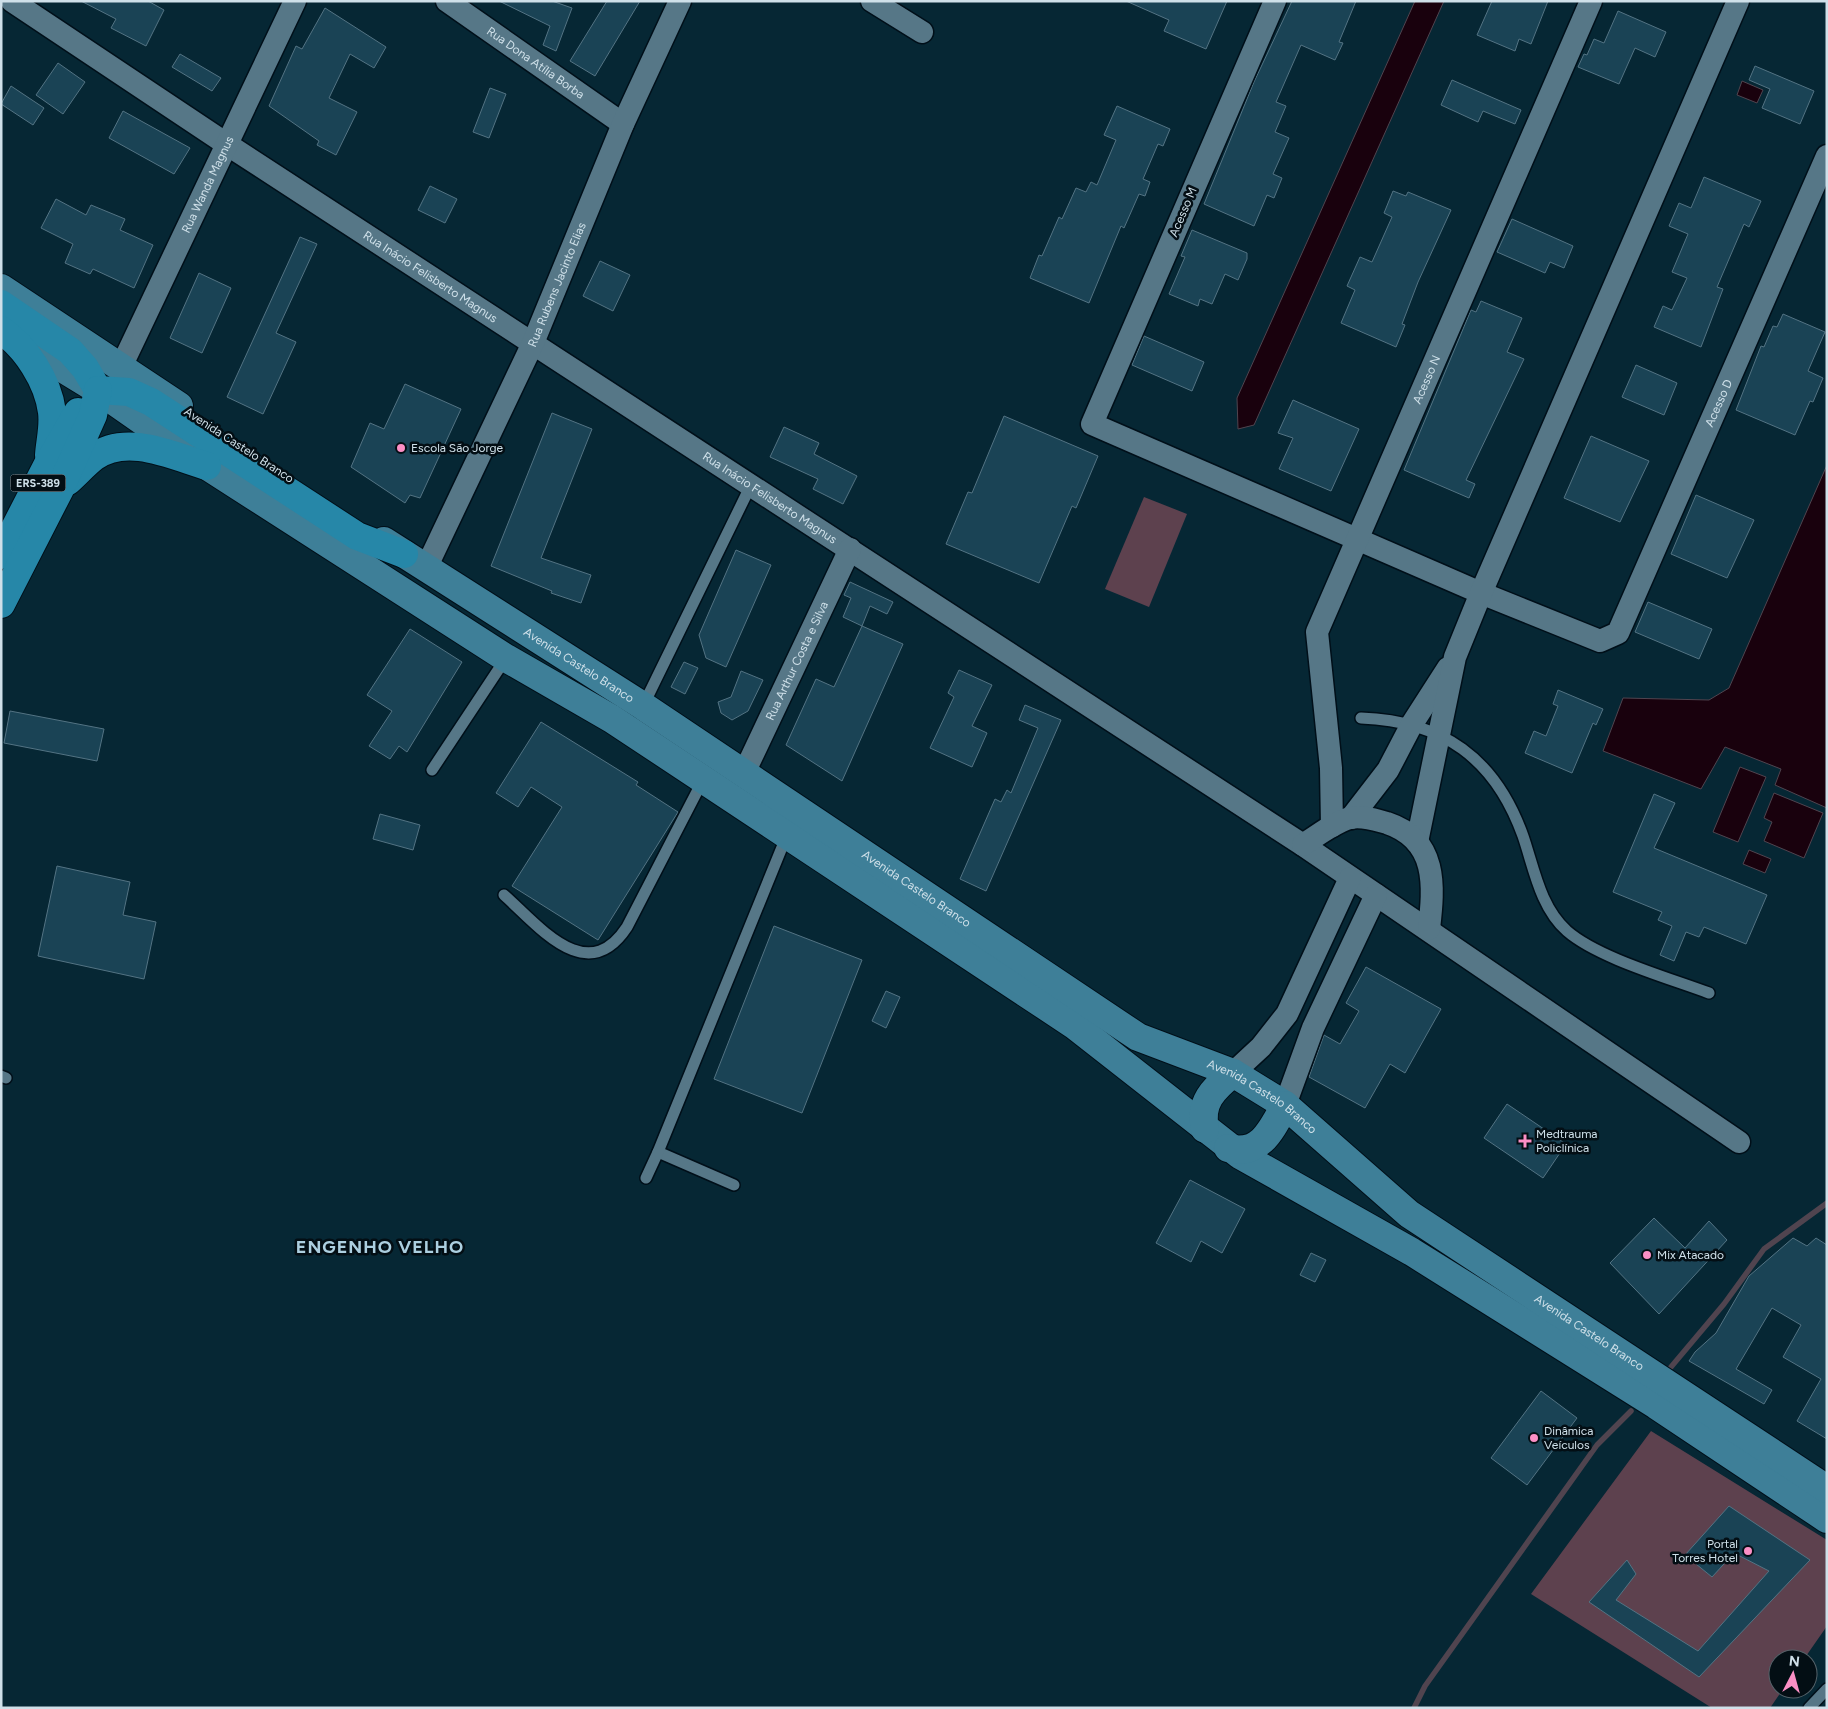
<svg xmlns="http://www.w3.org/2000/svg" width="1828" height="1709" font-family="Figtree,sans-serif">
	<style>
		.green { fill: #5d414e }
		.water { fill: #19010d; stroke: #50444f }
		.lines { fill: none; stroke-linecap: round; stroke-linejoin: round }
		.stream { stroke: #50444f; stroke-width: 5.5 }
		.building { fill: #1a4355; stroke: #537383 }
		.lane-casing { stroke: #000f19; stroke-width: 14 }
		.street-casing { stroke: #000f19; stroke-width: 25 }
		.secondary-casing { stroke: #000f19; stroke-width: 30 }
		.primary-casing { stroke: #000f19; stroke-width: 30 }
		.lane { stroke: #567787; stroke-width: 11 }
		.street { stroke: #567787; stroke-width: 22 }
		.secondary { stroke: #3e7f98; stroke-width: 28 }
		.primary { stroke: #2687a8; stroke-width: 28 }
		.poi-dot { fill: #fb8fc5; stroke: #030e14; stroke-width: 2 }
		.labels { text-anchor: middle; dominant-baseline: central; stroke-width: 5; stroke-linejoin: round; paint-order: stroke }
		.shield { fill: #030e14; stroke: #92a1a9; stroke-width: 1 }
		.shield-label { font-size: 11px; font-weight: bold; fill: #cfe0e9 }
		.street-label { font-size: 12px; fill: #cfe0e9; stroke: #030e14 }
		.poi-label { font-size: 12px; fill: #cfe0e9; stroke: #030e14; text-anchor: start }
		.district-label { font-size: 18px; font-weight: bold; letter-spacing: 1px; fill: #accfe0; stroke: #030e14 }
	</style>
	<rect width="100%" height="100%" fill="#062734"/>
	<g class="green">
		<path d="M1144,497L1187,514L1149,607L1105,589Z"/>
		<path d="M1651,1431L1827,1540V1626L1804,1659H1778V1689H1783L1770,1708H1712L1531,1594Z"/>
	</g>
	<g class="water">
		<path d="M1415,1H1444L1254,425L1238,429L1237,398Z"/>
		<path d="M1742,81L1763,90L1757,103L1737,95Z"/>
		<path d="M1827,465V808L1775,785L1781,769L1725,747L1701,789L1603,751L1623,698L1709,700L1729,688Z"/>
		<path d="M1740,767L1766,777L1738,842L1713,832Z"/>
		<path d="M1774,793L1823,813L1804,858L1764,841L1772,822L1764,818Z"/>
		<path d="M1749,850L1771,859L1765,873L1743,864Z"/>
	</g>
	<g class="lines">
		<g class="stream">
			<path d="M1671,1367L1724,1304L1764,1249L1827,1203"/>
			<path d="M1414,1708L1425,1686L1597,1445L1631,1411"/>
		</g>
	</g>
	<g class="building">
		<path d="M81,1H148L164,10L146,46L111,28L116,19Z"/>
		<path d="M499,1H552L572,8L556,51L543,45L550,26Z"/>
		<path d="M607,1H640L595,76L570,61Z"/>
		<path d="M1126,1H1227L1206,49L1164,31L1169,20Z"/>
		<path d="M1292,1H1356L1339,42L1343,43L1335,60L1301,45L1276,102L1286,106L1275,132L1289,138L1273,174L1282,178L1274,198L1267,195L1254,226L1204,204L1254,82Z"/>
		<path d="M1492,1H1548L1531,44L1519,39L1515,51L1477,35Z"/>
		<path d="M325,8L386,47L374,68L350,54L329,98L357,112L336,155L317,145L319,141L269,106L296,46L302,49Z"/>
		<path d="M1618,11L1666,32L1655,57L1635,48L1619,84L1578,67L1584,54L1587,55L1594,39L1604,43Z"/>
		<path d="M180,54L221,78L212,91L172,67Z"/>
		<path d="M58,63L85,82L63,114L36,95Z"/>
		<path d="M1755,66L1814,91L1800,124L1762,108L1770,89L1749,80Z"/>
		<path d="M1452,80L1521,110L1515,124L1483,111L1478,122L1441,105Z"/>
		<path d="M11,86L44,108L33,125L1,104Z"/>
		<path d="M490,88L506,94L489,138L473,132Z"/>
		<path d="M1117,106L1170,129L1163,146L1158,144L1143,179L1150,182L1145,196L1139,194L1124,228L1121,226L1089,303L1030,278L1039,255L1042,256L1059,217L1062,219L1076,188L1086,192L1091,182L1097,185L1116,140L1104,135Z"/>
		<path d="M123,111L190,148L174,174L109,138Z"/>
		<path d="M1704,177L1761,201L1749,227L1744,224L1717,287L1723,289L1701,347L1654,327L1663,306L1672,310L1687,278L1672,272L1688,234L1669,226L1679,203L1691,208Z"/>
		<path d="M430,186L457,199L445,223L418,210Z"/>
		<path d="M1393,191L1406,196L1408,192L1451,210L1418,282L1402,324L1405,325L1396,347L1341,323L1355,290L1347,286L1360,257L1372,262L1392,217L1384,213Z"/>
		<path d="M56,199L86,215L91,205L125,219L120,230L153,245L134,288L93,269L90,274L65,263L73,244L41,228Z"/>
		<path d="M1512,219L1573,246L1564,268L1550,262L1545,273L1497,252Z"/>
		<path d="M1192,230L1247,253V259L1238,280L1225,274L1212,304L1200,299L1198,306L1169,294L1185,257L1181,256Z"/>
		<path d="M300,237L317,244L276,333L296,342L263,414L227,397Z"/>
		<path d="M600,261L630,275L613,311L583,296Z"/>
		<path d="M199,273L231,288L202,353L170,338Z"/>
		<path d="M1481,301L1522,318L1507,352L1524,359L1466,480L1475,484L1469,498L1404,470L1471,310L1476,312Z"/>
		<path d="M1783,314L1825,332L1808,371L1823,378L1813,402L1810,401L1795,435L1736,410L1761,346L1764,347L1773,326L1777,327Z"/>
		<path d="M1144,336L1204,362L1192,391L1132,365Z"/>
		<path d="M1636,365L1677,383L1664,415L1622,397Z"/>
		<path d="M405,384L461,409L420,498L410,495L405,503L351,467L370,423L384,429Z"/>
		<path d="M1293,400L1359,429L1331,491L1279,469L1293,438L1278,433Z"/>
		<path d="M552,413L592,429L541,558L591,575L581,603L551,593L552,591L491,566Z"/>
		<path d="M1004,416L1098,456L1076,508L1072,506L1039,583L946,544L968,492L972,493Z"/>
		<path d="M784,427L819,443L814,454L857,476L843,504L813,489L818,479L770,457Z"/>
		<path d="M1591,436L1649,461L1620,522L1564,498Z"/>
		<path d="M1696,495L1754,520L1727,578L1671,554Z"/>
		<path d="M736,550L771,565L726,667L706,658L699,635Z"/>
		<path d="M850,582L893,602L887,614L870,606L862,626L843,617L851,598L844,595Z"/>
		<path d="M1648,602L1712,629L1699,659L1635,632Z"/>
		<path d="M862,626L903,644L842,781L786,745L816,679L834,687Z"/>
		<path d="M410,629L462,662L407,752L399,746L390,759L369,746L392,711L367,695Z"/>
		<path d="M684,662L698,668L685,694L671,687Z"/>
		<path d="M959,670L992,685L972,726L987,733L972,767L930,748L954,697L948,693Z"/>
		<path d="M741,671L763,680L748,711L732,720L721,713L718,702L731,697Z"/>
		<path d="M1558,690L1603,709L1596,725L1593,723L1572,773L1525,753L1534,731L1546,736L1558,706L1553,704Z"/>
		<path d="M1025,705L1061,720L986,891L960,879L995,799L1001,802L1007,790L1011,793L1038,728L1019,720Z"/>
		<path d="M10,711L104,729L97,761L4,743Z"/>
		<path d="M541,722L638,782L636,785L678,812L598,940L512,886L562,807L531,787L518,807L496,793Z"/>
		<path d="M1654,794L1675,803L1654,848L1767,895L1746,944L1704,927L1699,937L1686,932L1674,961L1660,955L1672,926L1658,920L1662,912L1613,892Z"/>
		<path d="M380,814L420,825L413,850L373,839Z"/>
		<path d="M57,866L130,882L123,915L156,922L144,979L38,956Z"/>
		<path d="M774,926L862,960L802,1113L714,1079Z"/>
		<path d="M1366,967L1441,1009L1405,1073L1390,1064L1365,1108L1309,1077L1324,1035L1340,1044L1359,1011L1346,1003Z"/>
		<path d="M886,991L900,997L886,1028L872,1021Z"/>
		<path d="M1507,1104L1566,1144L1543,1178L1484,1138Z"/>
		<path d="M1190,1180L1245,1209L1222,1253L1201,1241L1191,1262L1156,1243Z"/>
		<path d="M1654,1218L1685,1248L1709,1221L1727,1240L1659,1314L1610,1263Z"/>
		<path d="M1793,1238L1807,1246L1816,1238L1827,1245V1439L1797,1421L1821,1379L1783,1357L1801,1325L1772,1308L1736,1369L1772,1390L1764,1404L1689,1361L1695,1352L1716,1333L1749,1276Z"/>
		<path d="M1311,1253L1326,1260L1315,1282L1300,1275Z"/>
		<path d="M1541,1391L1577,1418L1527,1485L1491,1458Z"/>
		<path d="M1729,1506L1810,1560L1699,1677L1589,1602L1627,1560L1636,1574L1616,1600L1698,1651L1769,1571L1734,1553L1712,1577L1685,1555Z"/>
	</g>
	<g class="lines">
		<g class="lane-casing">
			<g id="lane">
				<path d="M643,706L751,485"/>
				<path d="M1361,718C1443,721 1495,758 1523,836C1534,868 1540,907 1567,931C1598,958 1669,978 1709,993"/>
				<path d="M432,770L506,658"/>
				<path d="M504,895C539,926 587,988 627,927L703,780"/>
				<path d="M1,1076L6,1078"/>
				<path d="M658,1152L734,1185"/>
				<path d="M646,1178L658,1152L787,835"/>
				<path d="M1809,1708L1827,1689"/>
			</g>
		</g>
		<g class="street-casing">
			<g id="street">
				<path id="s1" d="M12,1L228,145L1303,845L1739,1142"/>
				<path id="s2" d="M447,1L623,124"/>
				<path d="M872,1L922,32"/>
				<path id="s3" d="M1275,1L1092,424L1481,593L1600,641L1618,633L1827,156"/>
				<path id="s4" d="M121,367L295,1"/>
				<path id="s5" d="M427,566L533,343L623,124L680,1"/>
				<path id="s6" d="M744,773L850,549"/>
				<path d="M1351,818L1388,770L1412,724L1448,668"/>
				<path id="s7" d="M1332,826L1331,768L1317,632L1591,1"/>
				<path d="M1417,842L1455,657L1481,593L1738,1"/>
				<path d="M1303,845C1318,835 1333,823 1350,818C1362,815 1376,820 1387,823C1438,840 1434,886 1429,929"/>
				<path d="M1233,1073L1261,1047L1287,1014L1350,878"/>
				<path d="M1285,1105L1313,1028L1376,895"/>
			</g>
		</g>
		<g class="secondary-casing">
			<g id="secondary">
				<path d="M1,288L179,406"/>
				<path d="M13,338L98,390L207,466L506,658L612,719L1074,1025L1240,1155L1412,1252L1656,1405L1827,1519"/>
				<path id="s8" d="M384,541L643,706L1138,1037L1233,1073L1285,1105L1409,1214L1827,1489"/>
				<path d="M1205,1129C1199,1103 1213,1089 1233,1073"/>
				<path d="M1228,1148C1260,1157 1272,1129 1285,1105"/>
			</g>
		</g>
		<g class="primary-casing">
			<g id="primary">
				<path d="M1,304L70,351L85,368L98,390"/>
				<path d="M1,330C26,347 48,381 52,412C54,426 50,441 49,455"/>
				<path d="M98,390L129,392L151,402L357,536L404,554"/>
				<path d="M68,481C77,473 85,464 94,457C127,433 173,456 207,466"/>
				<path d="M1,555L48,464L78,412"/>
				<path d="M1,604L60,489L93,415L98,390"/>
			</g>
		</g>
		<use href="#lane" class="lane"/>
		<use href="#street" class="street"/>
		<use href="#secondary" class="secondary"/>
		<use href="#primary" class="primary"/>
	</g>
	<g class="poi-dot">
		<circle cx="401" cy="448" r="5"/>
		<path d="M1522.5 1133.5h5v5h5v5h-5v5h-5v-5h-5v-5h5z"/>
		<circle cx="1647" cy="1255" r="5"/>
		<circle cx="1534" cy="1438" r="5"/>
		<circle cx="1748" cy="1551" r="5"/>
	</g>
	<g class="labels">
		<rect class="shield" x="10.5" y="474.5" width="55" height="17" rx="4"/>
		<g class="shield-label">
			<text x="38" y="483">ERS-389</text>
		</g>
		<g class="street-label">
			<text stroke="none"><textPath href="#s2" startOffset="108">Rua Dona Atília Borba</textPath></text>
			<text stroke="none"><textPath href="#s4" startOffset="202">Rua Wanda Magnus</textPath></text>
			<text transform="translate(1183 212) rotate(-67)">Acesso M</text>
			<text stroke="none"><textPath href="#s1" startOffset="501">Rua Inácio Felisberto Magnus</textPath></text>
			<text stroke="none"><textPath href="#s5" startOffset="310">Rua Rubens Jacinto Elias</textPath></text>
			<text stroke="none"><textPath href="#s7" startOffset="470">Acesso N</textPath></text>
			<text stroke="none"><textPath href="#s3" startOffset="1284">Acesso D</textPath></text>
			<text transform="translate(239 445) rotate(33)">Avenida Castelo Branco</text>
			<text stroke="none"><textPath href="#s1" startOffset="906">Rua Inácio Felisberto Magnus</textPath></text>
			<text stroke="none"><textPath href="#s6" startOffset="124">Rua Arthur Costa e Silva</textPath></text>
			<text stroke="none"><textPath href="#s8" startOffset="231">Avenida Castelo Branco</textPath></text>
			<text stroke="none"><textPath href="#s8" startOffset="636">Avenida Castelo Branco</textPath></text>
			<text stroke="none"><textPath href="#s8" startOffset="1041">Avenida Castelo Branco</textPath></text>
			<text stroke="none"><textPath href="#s8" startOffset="1446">Avenida Castelo Branco</textPath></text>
		</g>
		<g class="poi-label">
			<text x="411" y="448">Escola São Jorge</text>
			<text x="1536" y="1134">Medtrauma<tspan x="1536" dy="14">Policlínica</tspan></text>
			<text x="1657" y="1255">Mix Atacado</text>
			<text x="1544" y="1431">Dinâmica<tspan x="1544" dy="14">Veículos</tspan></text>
			<text x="1738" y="1544" text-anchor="end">Portal<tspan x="1738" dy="14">Torres Hotel</tspan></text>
		</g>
		<g class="district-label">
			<text x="380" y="1247">ENGENHO VELHO</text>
		</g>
	</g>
	<rect width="1828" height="1709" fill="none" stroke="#cfe0e9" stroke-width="5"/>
	<g transform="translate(1793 1674) rotate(6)"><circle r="24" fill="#030e14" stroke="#556269"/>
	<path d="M0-4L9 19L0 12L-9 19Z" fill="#fb8fc5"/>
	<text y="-8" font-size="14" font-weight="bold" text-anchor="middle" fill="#cfe0e9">N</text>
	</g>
</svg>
